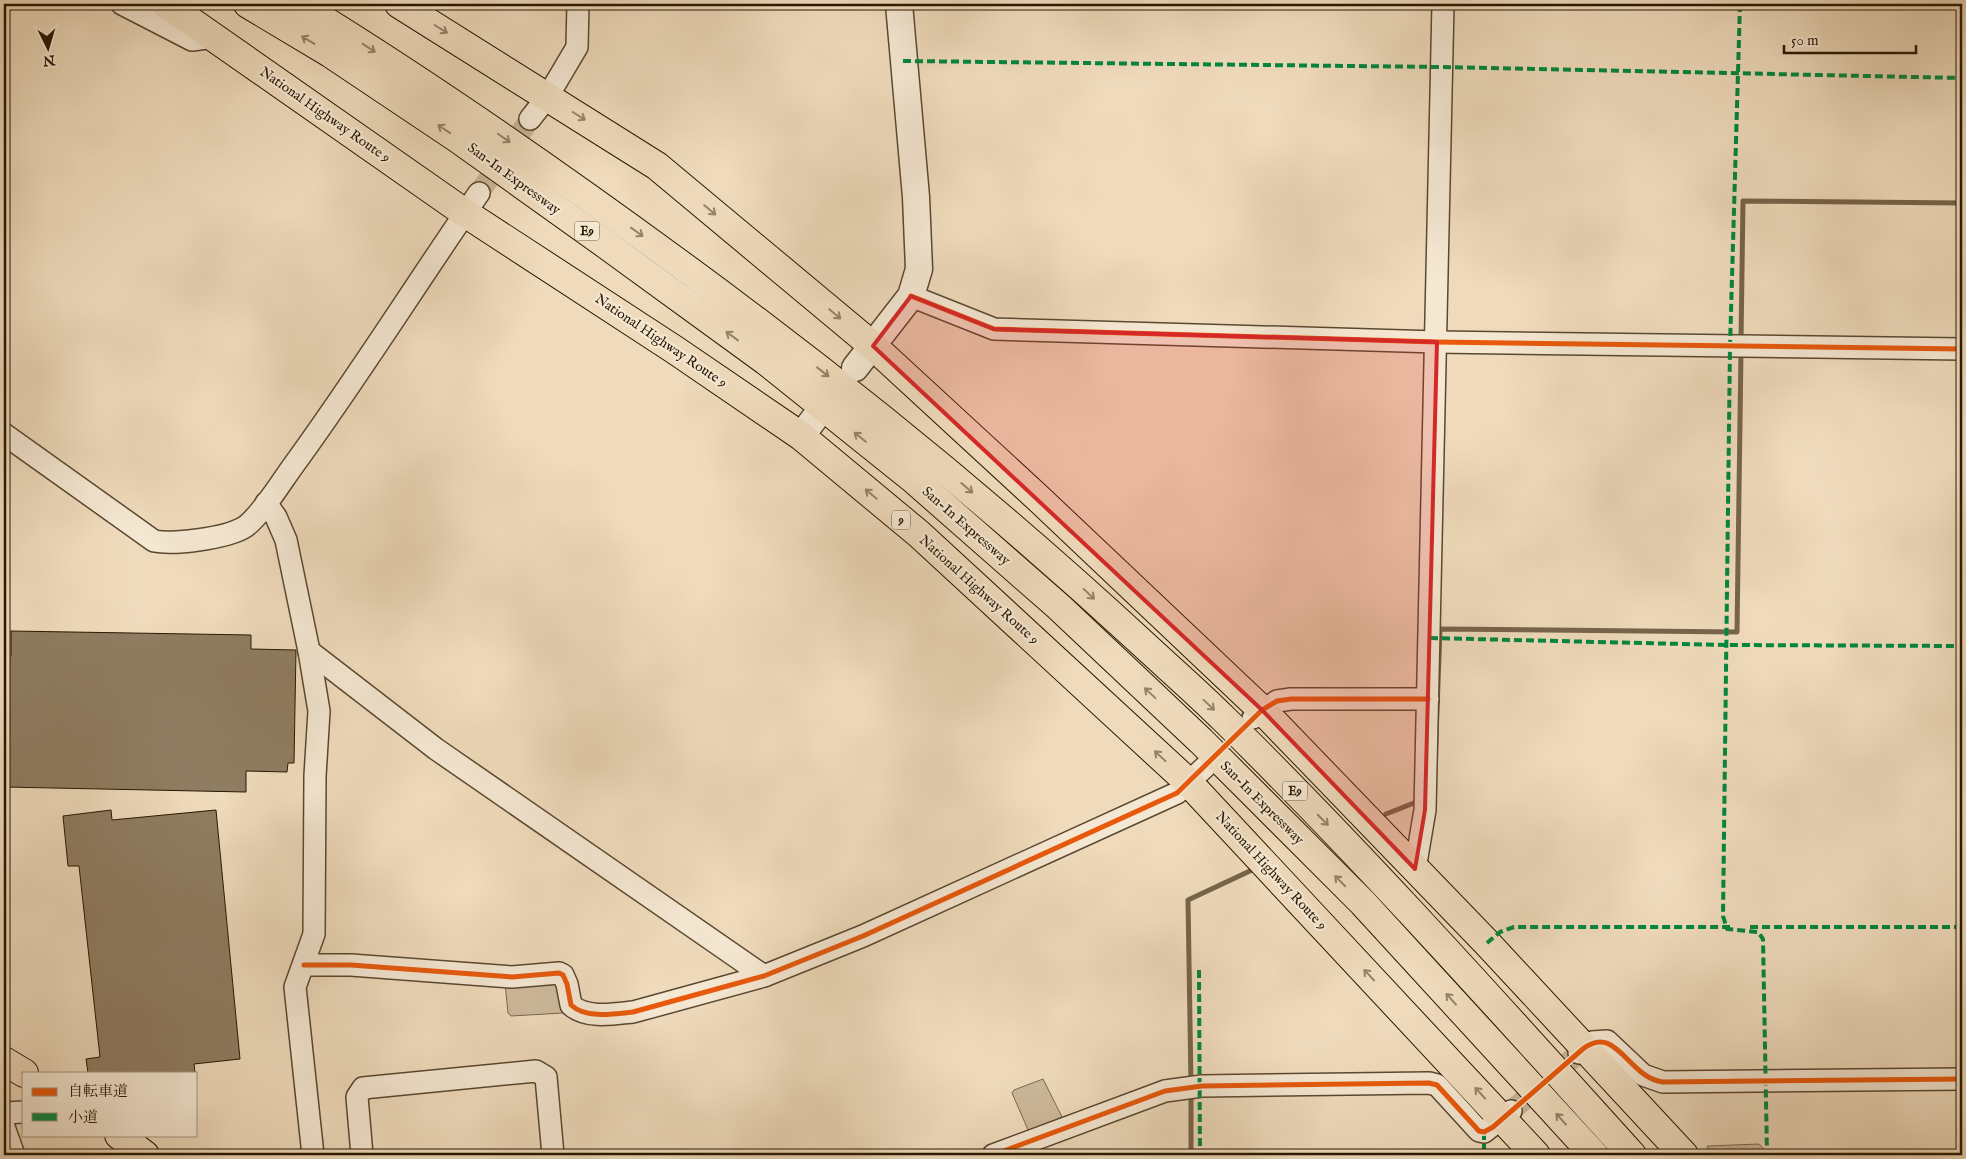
<svg xmlns="http://www.w3.org/2000/svg" width="1966" height="1159" font-family="'IM FELL English','Noto Serif JP',serif">
	<style>
		.green { fill: #cdba9c; stroke: #7a684e }
		.lines { fill: none; stroke-linecap: round; stroke-linejoin: round }
		.stream { stroke: #77644a; stroke-width: 5 }
		.building { fill: #8f7d62; stroke: #281700 }
		.minor-tunnel { stroke: #c7b496; stroke-width: 21; stroke-dasharray: 21 11; stroke-linecap: butt }
		.minor-casing { stroke: #5a482f; stroke-width: 24 }
		.tertiary-casing { stroke: #5a482f; stroke-width: 29 }
		.trunk-casing { stroke: #281700; stroke-width: 30 }
		.motorway-casing { stroke: #281700; stroke-width: 30 }
		.minor { stroke: #f5e8d3; stroke-width: 21 }
		.tertiary { stroke: #f5e8d3; stroke-width: 26 }
		.trunk { stroke: #efdbbc; stroke-width: 28 }
		.motorway { stroke: #efdbbc; stroke-width: 28 }
		.quiet { stroke: #00873e; stroke-width: 4; stroke-dasharray: 8 4; stroke-linecap: butt }
		.cycleway-casing { stroke: #f5e8d3; stroke-width: 8 }
		.cycleway { stroke: #e8590c; stroke-width: 5 }
		.oneway { stroke: #958367 }
		.marked { fill: #d62828; fill-opacity: 0.2; stroke: #d62828; stroke-width: 4; stroke-linejoin: round }
		.labels { text-anchor: middle; dominant-baseline: central; stroke-width: 4.5; stroke-linejoin: round; paint-order: stroke }
		.shield { fill: #f5e8d3; stroke: #66563f; stroke-width: 1 }
		.shield-label { font-size: 12px; font-weight: bold; fill: #281700 }
		.street-label { font-size: 14px; fill: #281700; stroke: #f5e8d3 }
	</style>
	<rect width="100%" height="100%" fill="#efdbbc"/>
	<filter id="stains"><feTurbulence type="fractalNoise" baseFrequency=".004" numOctaves="4"/><feColorMatrix values="0 0 0 0 .2 0 0 0 0 .09 0 0 0 0 .02 0 0 0 .5 -.17"/></filter>
	<radialGradient id="worn" r=".72"><stop offset=".6" stop-color="#630" stop-opacity="0"/><stop offset="1" stop-color="#630" stop-opacity=".3"/></radialGradient>
	<g class="green">
		<path d="M505,983L562,984L563,1013L511,1016L508,1013Z"/>
		<path d="M1043,1079L1062,1117L1029,1132L1012,1093L1014,1090Z"/>
		<path d="M1759,1144L1764,1149V1155H1711L1707,1146Z"/>
	</g>
	<g class="lines">
		<g class="stream">
			<path d="M1741,341L1743,201L1962,203"/>
			<path d="M1434,791L1440,629L1737,632L1741,352"/>
			<path d="M1386,814L1419,801"/>
			<path d="M1191,1084L1188,900L1252,870"/>
			<path d="M1191,1092V1155"/>
		</g>
	</g>
	<g class="building">
		<path d="M11,631L251,635V649L296,650L294,763H288L287,772L246,771V792L5,787L6,719H4V656H11Z"/>
		<path d="M111,810L112,820L216,810L240,1059L194,1064L195,1073H88L86,1059L100,1057L79,866H68L63,816Z"/>
	</g>
	<g class="lines">
		<g class="minor-tunnel">
			<path d="M479,193L530,119"/>
			<path d="M1511,1111L1579,1053"/>
		</g>
		<g class="minor-casing">
			<g id="minor">
				<path d="M122,4L192,40L214,37"/>
				<path d="M530,119L548,96L577,47L578,4"/>
				<path d="M911,296L994,329L1437,342L1962,349"/>
				<path d="M4,434L154,541C175,545 225,538 243,528C258,520 282,481 293,466C358,377 416,284 479,193"/>
				<path d="M266,503L276,517L286,540L309,651L319,711L315,776L314,934L295,987L313,1155"/>
				<path d="M309,651L436,749L764,976"/>
				<path d="M1253,718L1277,701L1291,699H1428"/>
				<path d="M1415,869L1425,810L1443,4"/>
				<path d="M304,965H351L512,977L559,973L563,975L567,984L571,1005C586,1019 614,1014 633,1012L764,976L863,936L1177,793L1206,766"/>
				<path d="M1579,1053L1592,1042L1607,1041L1643,1075L1663,1082L1962,1079"/>
				<path d="M4,1113L24,1112"/>
				<path d="M4,1127L14,1155"/>
				<path d="M362,1155L357,1097L363,1088L536,1071L546,1077L553,1155"/>
				<path d="M993,1155L1165,1091L1202,1086L1429,1083L1437,1085L1479,1131L1484,1132L1511,1111"/>
			</g>
		</g>
		<g class="tertiary-casing">
			<g id="tertiary">
				<path d="M855,368L911,296L919,269L916,197L899,4"/>
				<path d="M801,436L814,419"/>
			</g>
		</g>
		<g class="trunk-casing">
			<g id="trunk">
				<path d="M166,4L465,213L675,350L801,436L919,534L1188,782L1536,1155"/>
				<path d="M399,4L657,166L873,346L1038,498L1262,710L1487,943L1684,1155"/>
				<path d="M4,1061L24,1073"/>
				<path d="M119,1135L145,1155"/>
			</g>
		</g>
		<g class="motorway-casing">
			<g id="motorway">
				<path d="M248,4L330,53L457,138L608,246L766,361L912,478L1059,607L1201,741L1363,903L1594,1155"/>
				<path d="M298,4C430,85 556,173 680,264C841,382 995,507 1141,642C1169,668 1198,693 1225,720C1367,860 1499,1008 1632,1155"/>
			</g>
		</g>
		<use href="#minor" class="minor"/>
		<use href="#tertiary" class="tertiary"/>
		<use href="#trunk" class="trunk"/>
		<use href="#motorway" class="motorway"/>
		<g class="quiet">
			<path d="M1740,4L1730,346L1723,916L1727,929L1758,932L1763,939L1767,1155"/>
			<path d="M903,61L1442,67L1962,78"/>
			<path d="M1430,638L1726,645L1962,646"/>
			<path d="M1750,927H1962"/>
			<path d="M1487,943L1500,932L1514,927H1730"/>
			<path d="M1199,970L1200,1155"/>
			<path d="M1484,1132V1155"/>
		</g>
		<g class="cycleway-casing">
			<g id="cycleway">
				<path d="M911,296L994,329L1437,342L1962,349"/>
				<path d="M304,965H351L512,977L559,973L563,975L567,984L571,1005C586,1019 614,1014 633,1012L764,976L863,936L1177,793L1262,710L1277,701L1291,699H1428"/>
				<path d="M993,1155L1165,1091L1202,1086L1429,1083L1437,1085L1479,1131L1484,1132L1493,1127L1584,1048C1617,1024 1628,1078 1663,1082L1962,1079"/>
			</g>
		</g>
		<use href="#cycleway" class="cycleway"/>
	</g>
	<defs><path id="oneway-shaft" d="M-6 0H5M1.5-3L5.5 0L1.5 3" fill="none" stroke-width="1.6" stroke-linecap="round" stroke-linejoin="round" transform="scale(1.25)"/></defs>
	<g class="oneway">
		<use href="#oneway-shaft" transform="translate(441 29) rotate(32)"/>
		<use href="#oneway-shaft" transform="translate(308 40) rotate(-149)"/>
		<use href="#oneway-shaft" transform="translate(369 48) rotate(33)"/>
		<use href="#oneway-shaft" transform="translate(579 116) rotate(32)"/>
		<use href="#oneway-shaft" transform="translate(444 129) rotate(-146)"/>
		<use href="#oneway-shaft" transform="translate(504 138) rotate(35)"/>
		<use href="#oneway-shaft" transform="translate(710 210) rotate(40)"/>
		<use href="#oneway-shaft" transform="translate(637 232) rotate(36)"/>
		<use href="#oneway-shaft" transform="translate(835 314) rotate(40)"/>
		<use href="#oneway-shaft" transform="translate(732 336) rotate(-144)"/>
		<use href="#oneway-shaft" transform="translate(823 372) rotate(38)"/>
		<use href="#oneway-shaft" transform="translate(860 437) rotate(-141)"/>
		<use href="#oneway-shaft" transform="translate(967 488) rotate(41)"/>
		<use href="#oneway-shaft" transform="translate(871 494) rotate(-140)"/>
		<use href="#oneway-shaft" transform="translate(1089 594) rotate(43)"/>
		<use href="#oneway-shaft" transform="translate(1150 693) rotate(-137)"/>
		<use href="#oneway-shaft" transform="translate(1209 705) rotate(43)"/>
		<use href="#oneway-shaft" transform="translate(1160 756) rotate(-137)"/>
		<use href="#oneway-shaft" transform="translate(1323 820) rotate(45)"/>
		<use href="#oneway-shaft" transform="translate(1340 881) rotate(-135)"/>
		<use href="#oneway-shaft" transform="translate(1369 975) rotate(-133)"/>
		<use href="#oneway-shaft" transform="translate(1451 999) rotate(-132)"/>
		<use href="#oneway-shaft" transform="translate(1480 1093) rotate(-133)"/>
		<use href="#oneway-shaft" transform="translate(1561 1119) rotate(-132)"/>
	</g>
	<path class="marked" d="M911,296L994,329L1437,342L1425,810L1415,869L1262,710L873,346Z"/>
	<g class="labels">
		<g class="shield">
			<rect x="574.5" y="221.5" width="25" height="19" rx="4"/>
			<rect x="892" y="510.5" width="18" height="19" rx="4"/>
			<rect x="1282.5" y="781.5" width="25" height="19" rx="4"/>
		</g>
		<g class="shield-label">
			<text x="587" y="231">E9</text>
			<text x="901" y="520">9</text>
			<text x="1295" y="791">E9</text>
		</g>
		<g class="street-label">
			<text transform="translate(325 115) rotate(35)">National Highway Route 9</text>
			<text transform="translate(514 179) rotate(36)">San-In Expressway</text>
			<text transform="translate(661 341) rotate(34)">National Highway Route 9</text>
			<text transform="translate(966 526) rotate(41)">San-In Expressway</text>
			<text transform="translate(979 590) rotate(42)">National Highway Route 9</text>
			<text transform="translate(1262 803) rotate(45)">San-In Expressway</text>
			<text transform="translate(1271 871) rotate(47)">National Highway Route 9</text>
		</g>
	</g>
	<rect width="1966" height="1159" fill="none" stroke="#efdbbc" stroke-width="20"/>
	<rect x="5" y="5" width="1956" height="1149" fill="none" stroke="#281700" stroke-width="2.5"/>
	<rect x="10" y="10" width="1946" height="1139" fill="none" stroke="#281700"/>
	<rect x="22" y="1072" width="175" height="65" fill="#f5e8d3" stroke="#a3947f"/>
	<rect x="32" y="1088" width="25" height="8" fill="#e8590c" stroke="#a3947f"/>
	<text x="68" y="1096" font-size="15" fill="#281700">自転車道</text>
	<rect x="32" y="1113" width="25" height="8" fill="#00873e" stroke="#a3947f"/>
	<text x="68" y="1122" font-size="15" fill="#281700">小道</text>
	<g transform="translate(48 48) rotate(175)" stroke="#f5e8d3" stroke-width="4" paint-order="stroke">
	<path d="M0-4L9 19L0 12L-9 19Z" fill="#281700"/>
	<text y="-8" font-size="14" font-weight="bold" text-anchor="middle" fill="#281700">N</text>
	</g>
	<path d="M1784 45v8h132v-8" fill="none" stroke="#281700" stroke-width="2.5"/>
	<text x="1791" y="45" font-size="15" fill="#281700" stroke="#f5e8d3" stroke-width="4" paint-order="stroke">50 m</text>
	<rect width="100%" height="100%" filter="url(#stains)"/>
	<rect width="100%" height="100%" fill="url(#worn)"/>
</svg>
